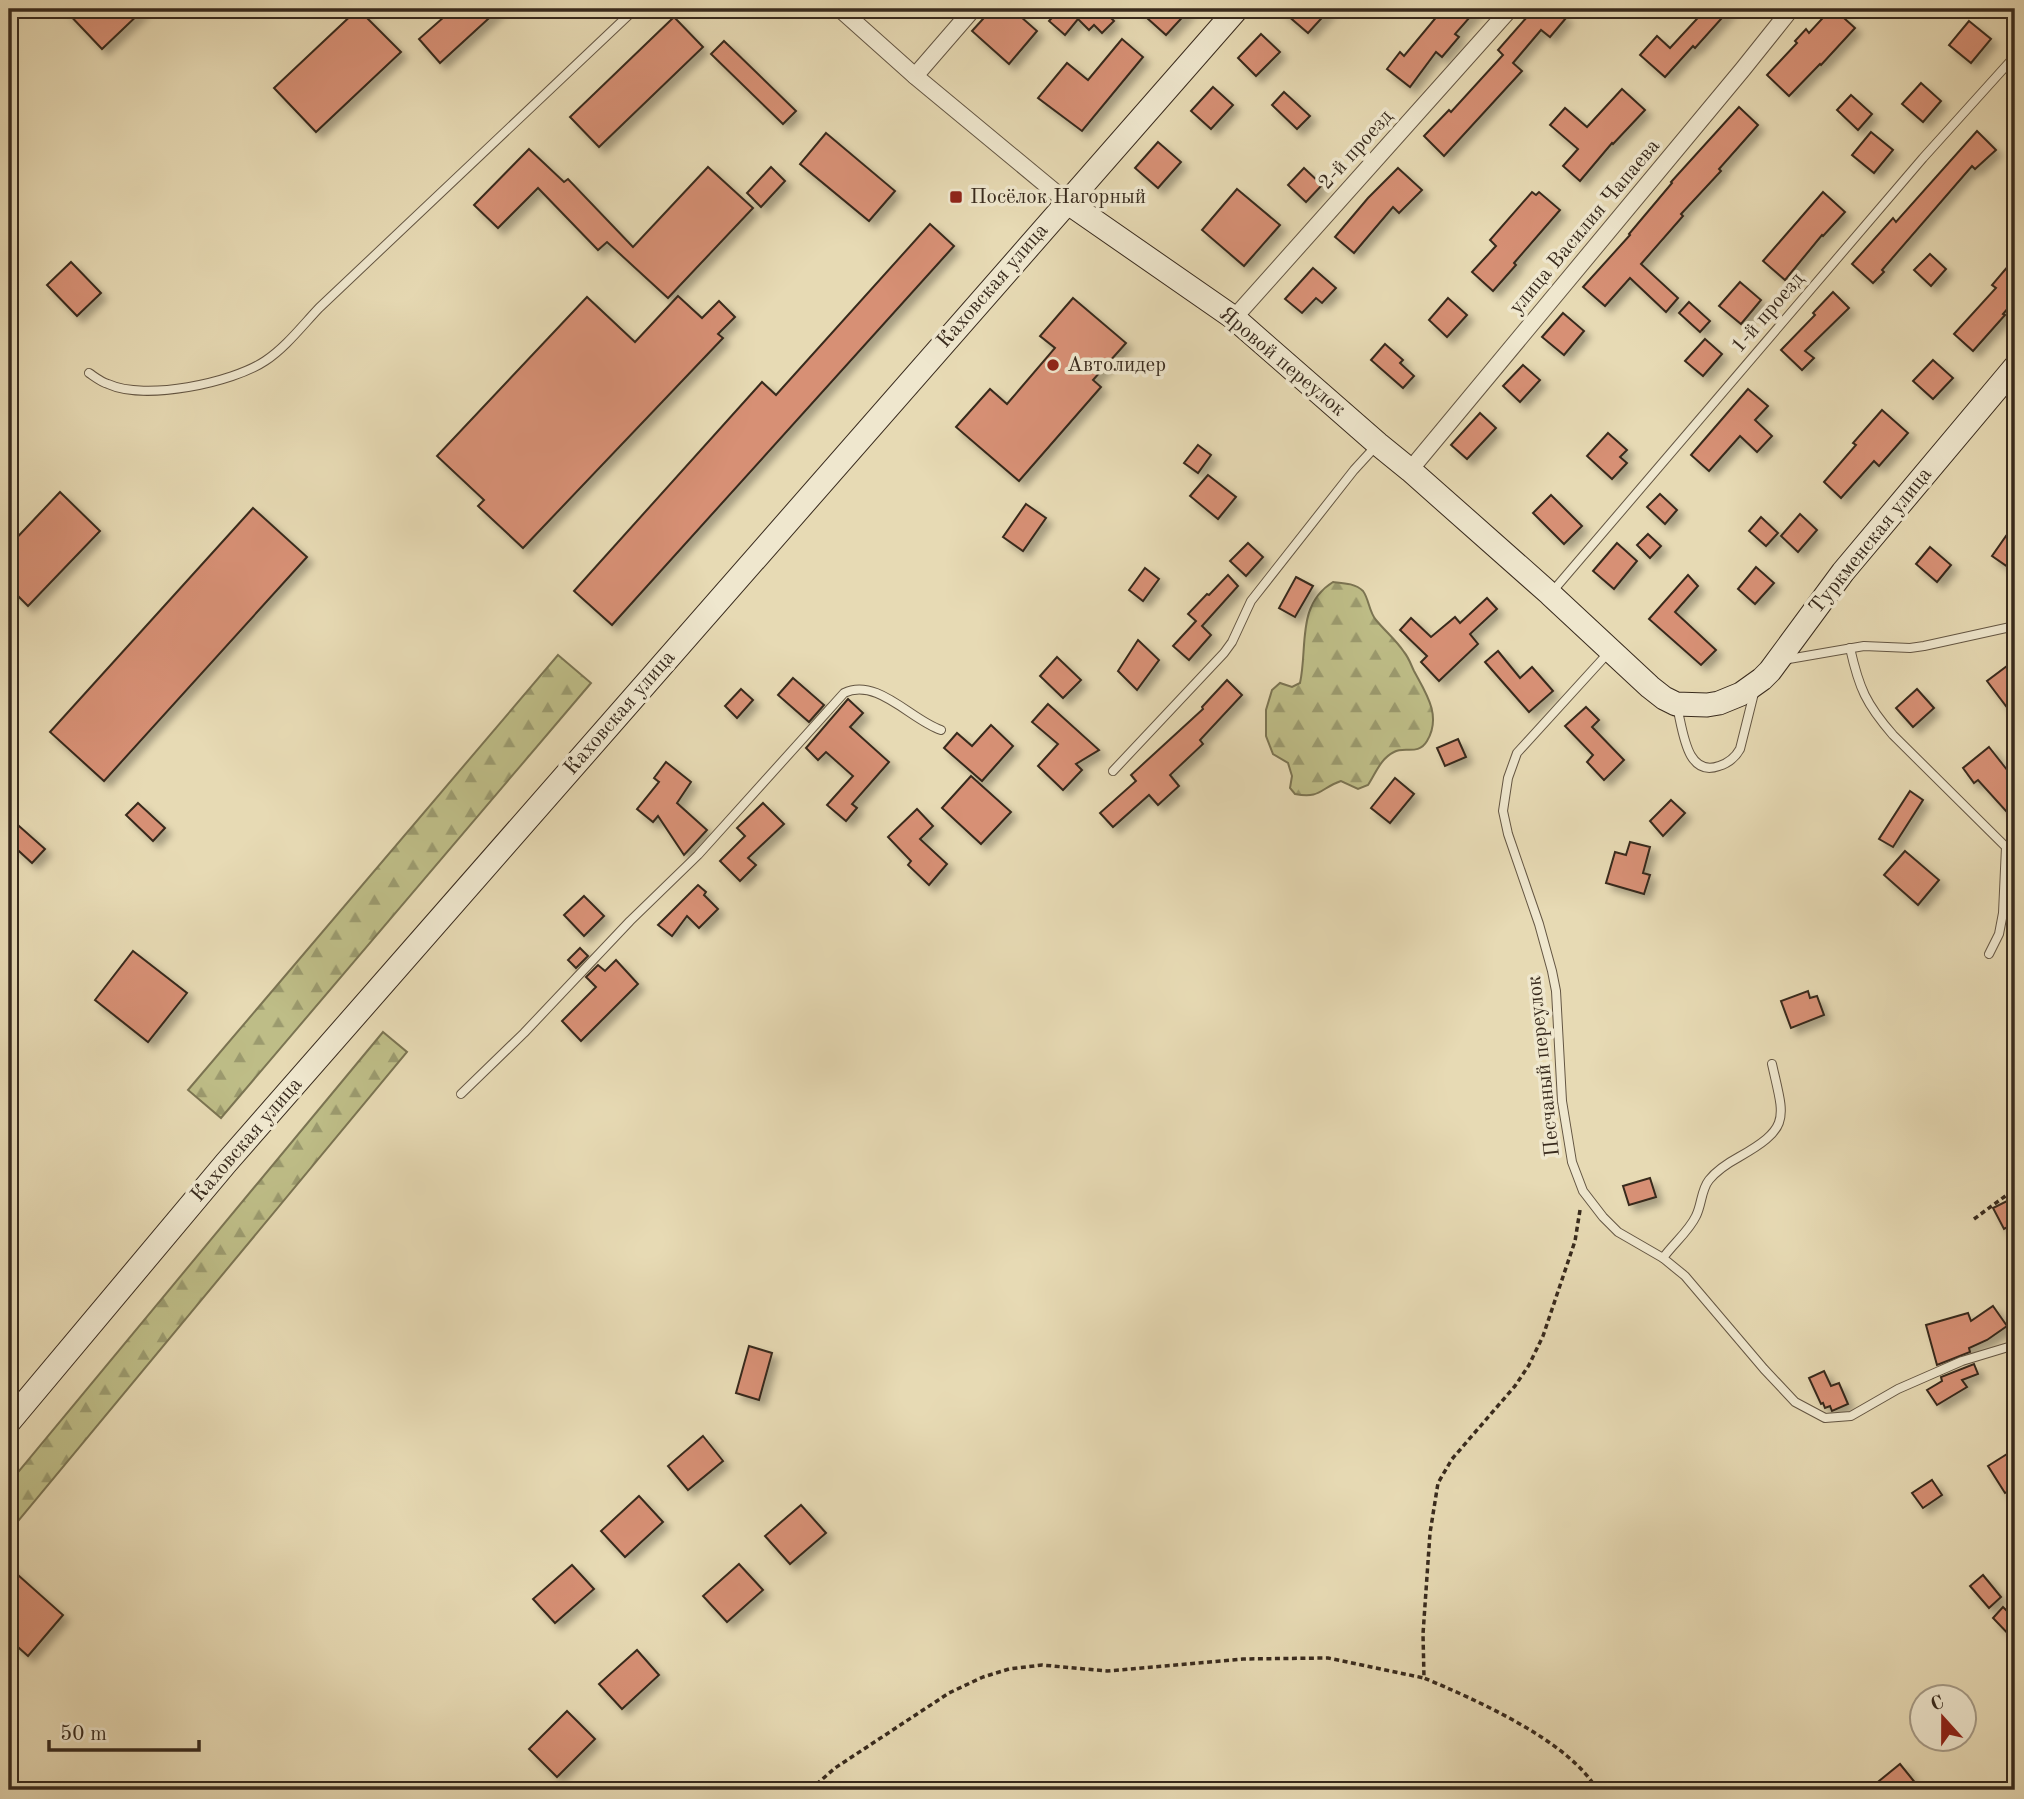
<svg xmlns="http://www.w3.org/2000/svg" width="2024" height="1799" font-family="'Old Standard TT',serif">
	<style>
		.forest { fill: url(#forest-firs); stroke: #7b7452; stroke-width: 2 }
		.building { fill: #d79074; stroke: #382a1d; stroke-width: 2; filter: url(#shadow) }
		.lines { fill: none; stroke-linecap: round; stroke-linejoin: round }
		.service-casing { stroke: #645643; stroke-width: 10 }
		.minor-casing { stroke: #645643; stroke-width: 18 }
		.secondary-casing { stroke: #382a1d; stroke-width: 25 }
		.path { stroke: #382a1d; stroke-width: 3.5; stroke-dasharray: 5 3.5; stroke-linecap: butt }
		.service { stroke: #efe7ce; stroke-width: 8 }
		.minor { stroke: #efe7ce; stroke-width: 16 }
		.secondary { stroke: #efe7ce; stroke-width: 23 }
		.poi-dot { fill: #8f2418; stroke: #efe7ce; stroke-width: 2.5 }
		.labels { text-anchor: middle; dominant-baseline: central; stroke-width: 7; stroke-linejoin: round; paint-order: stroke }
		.street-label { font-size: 21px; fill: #382a1d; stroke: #efe7ce }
		.poi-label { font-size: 21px; fill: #382a1d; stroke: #efe7ce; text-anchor: start }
	</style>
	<defs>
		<pattern id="forest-firs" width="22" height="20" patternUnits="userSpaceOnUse" patternTransform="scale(1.75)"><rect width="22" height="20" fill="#bebd87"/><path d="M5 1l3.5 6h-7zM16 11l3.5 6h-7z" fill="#9b9a6e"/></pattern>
		<filter id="shadow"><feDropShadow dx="6" dy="6" stdDeviation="3.5" flood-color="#0004"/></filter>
	</defs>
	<rect width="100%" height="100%" fill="#e7dab4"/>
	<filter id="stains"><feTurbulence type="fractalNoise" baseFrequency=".00286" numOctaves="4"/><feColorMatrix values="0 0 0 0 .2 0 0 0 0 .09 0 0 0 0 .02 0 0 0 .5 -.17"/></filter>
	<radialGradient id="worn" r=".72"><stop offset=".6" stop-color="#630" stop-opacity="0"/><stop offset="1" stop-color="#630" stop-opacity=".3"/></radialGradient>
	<g class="forest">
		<path d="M1333,582C1342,583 1355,583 1363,591C1369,599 1369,612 1376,620C1385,631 1396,640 1404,652C1409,658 1411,665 1414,671C1426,693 1442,716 1427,741C1418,756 1405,746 1394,752C1380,759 1376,773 1368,785L1358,789L1341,781C1320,788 1321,799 1295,794L1290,788L1292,776L1288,763L1273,754L1266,736V710L1272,690L1280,683L1292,687L1300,683C1308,647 1296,605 1333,582Z"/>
		<path d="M558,655L591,683L221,1118L188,1090Z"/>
		<path d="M383,1032L407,1052L9,1532V1483Z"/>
	</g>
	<g class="building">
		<path d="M64,9H144L102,49Z"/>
		<path d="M358,9L401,52L316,132L274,88Z"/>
		<path d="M453,9H499L440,63L419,39Z"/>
		<path d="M992,9H1012L1037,31L1009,64L972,31Z"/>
		<path d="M1060,9H1072L1080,15L1082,13L1077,9H1110L1106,13L1114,21L1102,33L1094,25L1089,30L1078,19L1065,35L1049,21Z"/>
		<path d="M1137,9H1190L1166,35Z"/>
		<path d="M1280,9H1330L1308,33Z"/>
		<path d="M1443,9H1477L1455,34L1459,37L1442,57L1436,52L1410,87L1387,69L1400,52L1404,56Z"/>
		<path d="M1534,9H1556L1566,18L1550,37L1541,30L1513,63L1522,71L1444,156L1424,136L1449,110L1451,112L1503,55L1498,50Z"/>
		<path d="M1706,9H1730L1695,48L1693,46L1665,77L1640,55L1657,36L1670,48Z"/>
		<path d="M1831,9H1834L1855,28L1821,65L1820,64L1789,96L1767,75L1797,43L1795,41L1806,29L1809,33Z"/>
		<path d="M674,17L703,47L599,147L570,117Z"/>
		<path d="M1969,21L1991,39L1971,63L1949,45Z"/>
		<path d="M1261,34L1280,52L1256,76L1238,58Z"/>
		<path d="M1122,39L1143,57L1082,131L1038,98L1067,63L1088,80Z"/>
		<path d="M724,41L796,111L783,124L711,54Z"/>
		<path d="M1921,83L1941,101L1923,122L1902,104Z"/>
		<path d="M1213,87L1233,105L1211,129L1191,111Z"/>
		<path d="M1622,89L1645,110L1613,144L1612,143L1580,181L1563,166L1578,149L1550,125L1565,108L1587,127Z"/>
		<path d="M1284,92L1310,116L1297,129L1272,105Z"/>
		<path d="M1851,95L1872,114L1858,130L1837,110Z"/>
		<path d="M1739,107L1758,125L1719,169L1721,171L1681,214L1683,216L1641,264L1678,298L1666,312L1630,278L1605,306L1583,287L1630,235L1629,234L1672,183L1671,182Z"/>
		<path d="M1977,131L1996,150L1975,169L1972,166L1882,270L1884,272L1873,283L1852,264L1893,218L1896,222Z"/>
		<path d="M1871,132L1893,150L1874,173L1852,155Z"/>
		<path d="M826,133L895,191L869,221L800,164Z"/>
		<path d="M1158,142L1181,162L1158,188L1135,168Z"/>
		<path d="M529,149L564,182L568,179L633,247L708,167L753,208L668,298L607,242L598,250L538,188L498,228L474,205Z"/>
		<path d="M771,167L785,181L761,207L747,193Z"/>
		<path d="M1304,168L1322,185L1306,202L1288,185Z"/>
		<path d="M1398,168L1422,190L1399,213L1393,207L1354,253L1335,237L1368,198Z"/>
		<path d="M1237,189L1280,225L1244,266L1202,230Z"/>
		<path d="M1532,192L1536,195L1539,192L1560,210L1514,263L1516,265L1493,291L1472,272L1496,246L1490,240Z"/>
		<path d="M1823,192L1845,212L1823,236L1822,235L1785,280L1763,261Z"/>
		<path d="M930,224L954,246L612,625L574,591L762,382L776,395Z"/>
		<path d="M1930,254L1946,269L1931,286L1914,270Z"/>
		<path d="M2015,258V300L2003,314L2005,315L1973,351L1954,334L1996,288L1992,285Z"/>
		<path d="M71,262L101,293L77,316L47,285Z"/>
		<path d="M1313,268L1336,288L1322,303L1316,298L1302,313L1285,299Z"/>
		<path d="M1740,282L1761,300L1741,324L1719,306Z"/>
		<path d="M1833,292L1849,308L1805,351L1814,358L1802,370L1781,350L1815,315L1813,313Z"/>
		<path d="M678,296L702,318L719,301L735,317L718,334L723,338L523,548L478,506L484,500L437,456L587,297L635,342Z"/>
		<path d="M1073,298L1126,343L1093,380L1101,387L1019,481L956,427L990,389L1007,404L1055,348L1040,336Z"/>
		<path d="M1448,298L1467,315L1447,337L1429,320Z"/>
		<path d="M1689,302L1710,321L1700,332L1679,313Z"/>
		<path d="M1563,313L1584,331L1564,355L1542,337Z"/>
		<path d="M1705,339L1722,354L1703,376L1685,361Z"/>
		<path d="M1385,344L1403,360L1400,363L1414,376L1403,388L1371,360Z"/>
		<path d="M1933,360L1953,378L1933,399L1913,381Z"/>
		<path d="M1523,365L1540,380L1520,402L1503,386Z"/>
		<path d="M1748,389L1768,406L1755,420L1772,436L1757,452L1740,436L1709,471L1691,455Z"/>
		<path d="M1882,410L1908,433L1879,466L1874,461L1841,498L1824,482L1856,445L1853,443Z"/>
		<path d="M1480,413L1496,428L1467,459L1451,445Z"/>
		<path d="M1608,433L1627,450L1620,457L1627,463L1612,479L1587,456Z"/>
		<path d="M1198,445L1211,455L1198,473L1184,463Z"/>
		<path d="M1208,475L1236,497L1218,519L1190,496Z"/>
		<path d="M60,492L100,531L28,606L9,587V546Z"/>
		<path d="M1660,494L1677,510L1665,524L1647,507Z"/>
		<path d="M1551,495L1582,526L1564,544L1533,513Z"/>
		<path d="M1026,504L1046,518L1023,551L1003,537Z"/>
		<path d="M253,508L307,557L104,781L50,732Z"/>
		<path d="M1800,514L1817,530L1798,552L1781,536Z"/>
		<path d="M1761,517L1778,533L1766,546L1749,531Z"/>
		<path d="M1648,534L1661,546L1650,558L1637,545Z"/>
		<path d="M2006,536L2015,543V557L2008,567L1992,556Z"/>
		<path d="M1248,543L1263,557L1246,576L1230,561Z"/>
		<path d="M1617,543L1637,561L1614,589L1593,571Z"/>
		<path d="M1930,547L1951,565L1937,582L1916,564Z"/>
		<path d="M1756,567L1774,583L1755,604L1738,589Z"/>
		<path d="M1145,568L1159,579L1143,601L1129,590Z"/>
		<path d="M1228,575L1238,586L1202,626L1211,635L1189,660L1173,646L1196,621L1188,614L1207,594L1209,595Z"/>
		<path d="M1688,575L1698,586L1675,612L1716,650L1701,665L1649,619Z"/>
		<path d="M1296,577L1313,586L1295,617L1279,608Z"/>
		<path d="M1487,598L1497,609L1470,634L1478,644L1439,681L1421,662L1427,656L1400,630L1411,618L1431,637L1455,617L1460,623Z"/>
		<path d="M1138,640L1159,660L1137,690L1118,671Z"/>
		<path d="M1498,651L1520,678L1532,667L1553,691L1529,712L1485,662Z"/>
		<path d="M1057,657L1081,680L1063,698L1040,676Z"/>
		<path d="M2015,660V718L1987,681Z"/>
		<path d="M793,678L824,705L809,722L778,695Z"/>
		<path d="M1227,680L1242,695L1200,740L1203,744L1170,775L1179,786L1158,805L1149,795L1113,827L1100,813L1136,781L1131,775L1203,709L1202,707Z"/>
		<path d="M741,689L753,700L737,718L725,706Z"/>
		<path d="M1917,689L1934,708L1913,727L1896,708Z"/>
		<path d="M848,699L863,713L850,727L889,762L852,804L857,808L846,821L827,805L853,776L826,752L818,760L806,748Z"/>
		<path d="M1048,704L1099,750L1076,764L1082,770L1063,790L1038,766L1058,744L1032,722Z"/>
		<path d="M1586,707L1599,720L1592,727L1624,760L1604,780L1587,762L1593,755L1565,726Z"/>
		<path d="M991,725L1013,746L982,781L944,748L957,733L972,746Z"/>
		<path d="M1458,739L1466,757L1445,766L1437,748Z"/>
		<path d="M1989,747L2015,780V821L1978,780L1974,783L1963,768Z"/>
		<path d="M666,762L691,782L677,803L707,830L684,855L658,816L653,822L637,809L659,782L654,778Z"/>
		<path d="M971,776L1011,812L981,844L942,808Z"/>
		<path d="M1395,778L1414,794L1390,823L1371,808Z"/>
		<path d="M1910,791L1923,800L1893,847L1879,839Z"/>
		<path d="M1671,800L1685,813L1663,836L1650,821Z"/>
		<path d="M138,803L165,828L153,841L126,815Z"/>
		<path d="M763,803L784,824L748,858L756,865L740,881L720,861L745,836L737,828Z"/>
		<path d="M917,809L933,826L920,839L947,864L929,885L908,865L911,861L888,837Z"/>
		<path d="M19,826L45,849L32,863L9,842V838Z"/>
		<path d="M1630,842L1650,847L1643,873L1650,875L1644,894L1606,883L1615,852L1626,855Z"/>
		<path d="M1905,851L1939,880L1918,905L1884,875Z"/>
		<path d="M698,885L706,892L704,895L718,909L699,928L687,916L672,936L658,925Z"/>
		<path d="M584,896L604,916L584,936L564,915Z"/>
		<path d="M580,948L588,956L576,968L568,960Z"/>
		<path d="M133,951L187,993L148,1042L95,1000Z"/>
		<path d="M616,960L638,984L581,1041L562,1021L596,987L586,977L598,965L605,971Z"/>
		<path d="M1808,991L1810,998L1817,996L1824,1015L1791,1028L1781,1001Z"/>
		<path d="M1650,1178L1656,1197L1629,1205L1623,1186Z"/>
		<path d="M2015,1197V1223L2004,1229L1993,1208Z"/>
		<path d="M1993,1306L2007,1326L1987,1340L1969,1348L1970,1352L1937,1365L1926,1325L1968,1313L1971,1321Z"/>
		<path d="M749,1346L772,1353L759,1400L736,1393Z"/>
		<path d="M1974,1364L1978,1374L1962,1380L1967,1387L1937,1405L1927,1390L1942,1381L1941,1377Z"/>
		<path d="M1824,1371L1831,1386L1839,1383L1848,1404L1832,1411L1830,1406L1825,1408L1823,1403L1821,1404L1809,1378Z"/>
		<path d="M703,1436L723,1461L688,1490L668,1466Z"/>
		<path d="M2015,1449V1487L2005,1493L1988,1466Z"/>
		<path d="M1932,1480L1942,1495L1923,1508L1912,1493Z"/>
		<path d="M639,1496L663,1522L625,1557L601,1531Z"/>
		<path d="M801,1505L826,1533L790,1564L765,1536Z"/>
		<path d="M739,1564L763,1590L727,1622L703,1596Z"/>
		<path d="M572,1565L594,1589L555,1623L533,1599Z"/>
		<path d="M9,1567L63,1615L28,1656L9,1639Z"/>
		<path d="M1983,1575L2001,1597L1989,1608L1970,1586Z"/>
		<path d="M2003,1607L2015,1619V1641L1993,1618Z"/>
		<path d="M637,1650L659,1675L622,1709L599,1684Z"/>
		<path d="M567,1711L595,1739L557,1777L529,1749Z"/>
		<path d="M1900,1764L1921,1790H1868Z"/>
	</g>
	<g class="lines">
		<g class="service-casing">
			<g id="service">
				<path d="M89,373C95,377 101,382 108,384C145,401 232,383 265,361C285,348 302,326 319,308L635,9"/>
				<path d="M1552,592L1923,158L2015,56"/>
				<path d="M1850,648C1859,688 1866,704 1893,735L2006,847L2003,913L1999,934L1989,954"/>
				<path d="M1610,651L1517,753L1508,778L1503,811L1508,834L1539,924L1552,971L1556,991L1562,1101L1572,1162L1583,1191L1603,1217L1618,1232L1663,1258L1685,1276L1764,1369L1795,1402L1825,1418L1851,1416L1898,1389L1962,1361L2015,1345"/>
				<path d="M1783,660L1864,646L1910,648L1924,646L2015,626"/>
				<path d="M1677,707C1683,729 1686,778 1719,766C1729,763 1735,758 1740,749L1755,689"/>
				<path d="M1113,771L1224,653L1232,642L1251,601L1354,470L1376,446"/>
				<path d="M461,1094L524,1033L630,921L698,855L844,693C877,677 911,720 941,730"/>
				<path d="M1663,1258C1673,1244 1689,1231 1696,1216C1702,1204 1701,1190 1709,1180C1717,1170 1728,1163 1739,1157C1792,1127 1784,1118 1772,1064"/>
			</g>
		</g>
		<g class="minor-casing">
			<g id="minor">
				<path d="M840,9L915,76L1067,202"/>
				<path d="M915,76L973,9"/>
				<path d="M1234,318L1510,9"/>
				<path d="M1410,470L1743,69L1791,9"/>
			</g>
		</g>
		<g class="secondary-casing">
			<g id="secondary">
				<path d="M1067,202L1234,318L1378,444L1410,470L1550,594L1650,687L1664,698L1676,704L1707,705L1719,703L1741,694L1762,679L1770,671L1843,572L2015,367"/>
				<path d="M9,1422L226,1163L1237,9"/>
			</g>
		</g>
		<g class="path">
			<path d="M1580,1210L1575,1241L1543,1336L1529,1365L1515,1386L1452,1459L1438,1483L1430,1533L1423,1634L1424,1678C1474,1699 1570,1741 1597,1790"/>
			<path d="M1974,1219L2015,1189"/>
			<path d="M810,1790L835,1768L949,1693L983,1677L1009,1669L1042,1665L1107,1671L1243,1659L1328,1658L1424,1678"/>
		</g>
		<use href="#service" class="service"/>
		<use href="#minor" class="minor"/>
		<use href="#secondary" class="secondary"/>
	</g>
	<g class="poi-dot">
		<rect x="949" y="190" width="14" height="14" rx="3.5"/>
		<circle cx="1053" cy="365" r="7"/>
	</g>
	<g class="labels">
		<g class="street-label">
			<text transform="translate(1356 150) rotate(-48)">2-й проезд</text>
			<text transform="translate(1585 227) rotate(-50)">улица Василия Чапаева</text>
			<text transform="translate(993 286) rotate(-49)">Каховская улица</text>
			<text transform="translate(1768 313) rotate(-49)">1-й проезд</text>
			<text transform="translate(1282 362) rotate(40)">Яровой переулок</text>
			<text transform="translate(1871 541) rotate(-51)">Туркменская улица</text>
			<text transform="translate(620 713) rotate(-49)">Каховская улица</text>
			<text transform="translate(1544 1066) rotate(-96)">Песчаный переулок</text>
			<text transform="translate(247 1140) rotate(-49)">Каховская улица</text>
		</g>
		<g class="poi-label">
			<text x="970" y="197">Посёлок Нагорный</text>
			<text x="1067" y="365">Автолидер</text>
		</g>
	</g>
	<rect width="2024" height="1799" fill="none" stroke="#e7dab4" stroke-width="35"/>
	<rect x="10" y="10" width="2003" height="1778" fill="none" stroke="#382a1d" stroke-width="3.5"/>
	<rect x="18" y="18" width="1989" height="1764" fill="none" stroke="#382a1d" stroke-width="2"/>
	<g transform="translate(1943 1718) rotate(339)"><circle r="33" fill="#efe7ce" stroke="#a69b87" stroke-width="2"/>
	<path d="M0-5L12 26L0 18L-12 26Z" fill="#8f2418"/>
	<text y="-10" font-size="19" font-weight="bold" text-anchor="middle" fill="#382a1d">С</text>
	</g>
	<path d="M49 1740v10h150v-10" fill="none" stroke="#382a1d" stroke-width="3.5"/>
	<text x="60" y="1740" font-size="21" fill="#382a1d" stroke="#efe7ce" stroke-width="5" paint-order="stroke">50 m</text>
	<rect width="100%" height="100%" filter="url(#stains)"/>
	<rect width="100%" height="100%" fill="url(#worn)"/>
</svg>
